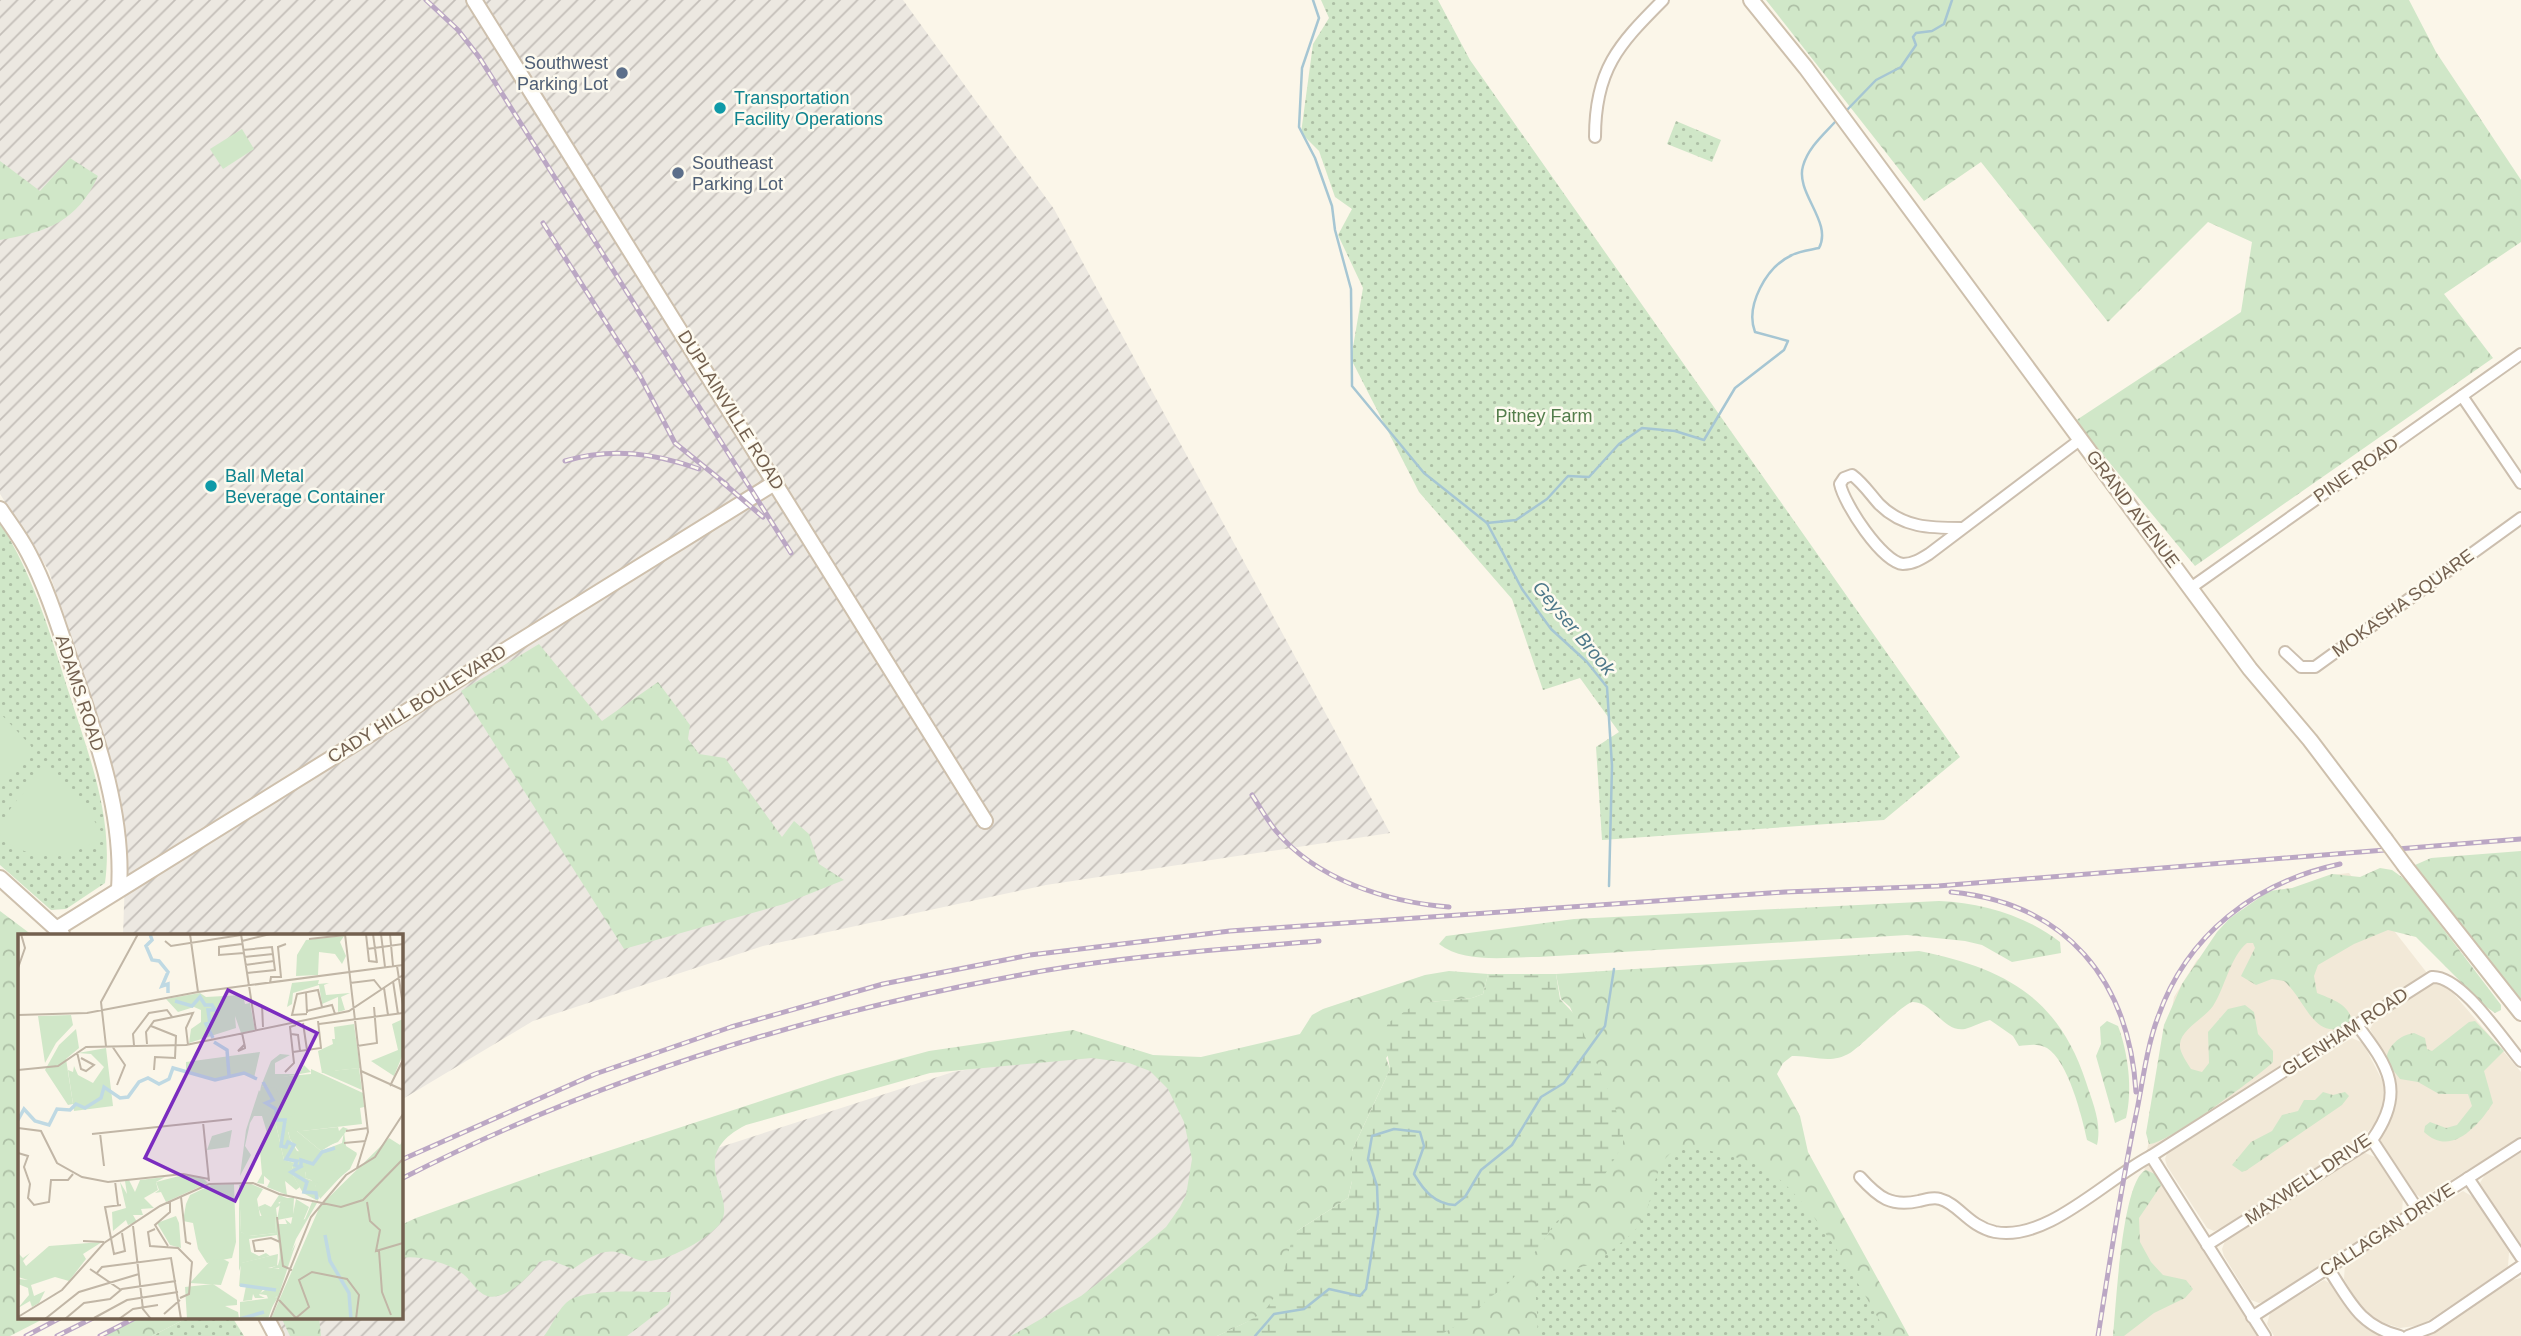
<svg xmlns="http://www.w3.org/2000/svg" width="2521" height="1336" font-family="Helvetica,sans-serif">
	<style>
		.residential { fill: #f2e9d8 }
		.industrial { fill: url(#industrial-furrows) }
		.grass { fill: url(#grass-dots) }
		.forest { fill: url(#forest-crowns) }
		.wetland { fill: url(#wetland-marsh) }
		.pitch { fill: #d0e7c8 }
		.lines { fill: none; stroke-linecap: round; stroke-linejoin: round }
		.stream { stroke: #a6c6d3; stroke-width: 2.5 }
		.street-casing { stroke: #ccbfaf; stroke-width: 14 }
		.secondary-casing { stroke: #cec0ad; stroke-width: 18 }
		.street { stroke: #fff; stroke-width: 10 }
		.secondary { stroke: #fff; stroke-width: 14 }
		.rail-casing { stroke: #bba7c4; stroke-width: 5 }
		.rail { stroke: #fdfaef; stroke-width: 2.5; stroke-dasharray: 8; stroke-linecap: butt }
		.secondary-bridge-casing { stroke: #cec0ad; stroke-width: 18; stroke-linecap: butt }
		.secondary-bridge { stroke: #fff; stroke-width: 14 }
		.service-dot { fill: #5c6f8a; stroke: #fdfaef; stroke-width: 2.5 }
		.culture-dot { fill: #0f9aa8; stroke: #fdfaef; stroke-width: 2.5 }
		.labels { text-anchor: middle; dominant-baseline: central; stroke-width: 5; stroke-linejoin: round; paint-order: stroke }
		.service-label { font-size: 18px; fill: #4e5e75; stroke: #fdfaef; text-anchor: end }
		.culture-label { font-size: 18px; fill: #0d838f; stroke: #fdfaef; text-anchor: start }
		.street-label { font-size: 18px; fill: #73604f; stroke: #fdfaef }
		.park-label { font-size: 18px; fill: #537d4b; stroke: #fdfaef }
		.water-label { font-size: 19px; font-style: italic; fill: #4d788a; stroke: #fdfaef }
		.inset-river { fill: none; stroke: #bfd9e3; stroke-width: 3.5 }
		.inset-road { fill: none; stroke: #c1b6a6; stroke-width: 2 }
		.view { fill: #7b2cbf; fill-opacity: 0.15; stroke: #7b2cbf; stroke-width: 3.5 }
		.inset-edge { fill: none; stroke: #73604f; stroke-width: 3.5 }
	</style>
	<defs>
		<pattern id="industrial-furrows" width="10" height="10" patternUnits="userSpaceOnUse" patternTransform="scale(1.75)"><rect width="10" height="10" fill="#ece8e1"/><path d="M-1 1l2-2M0 10L10 0M9 11l2-2" fill="none" stroke="#c4bfb9"/></pattern>
		<pattern id="grass-dots" width="8" height="8" patternUnits="userSpaceOnUse" patternTransform="scale(1.75)"><rect width="8" height="8" fill="#d0e7c8"/><path d="M2 2h.1M6 6h.1" fill="none" stroke="#adbfa5" stroke-width="1.8" stroke-linecap="round"/></pattern>
		<pattern id="forest-crowns" width="20" height="18" patternUnits="userSpaceOnUse" patternTransform="scale(1.75)"><rect width="20" height="18" fill="#d0e7c8"/><path d="M2 6a3 3 0 1 1 6 0M12 15a3 3 0 1 1 6 0" fill="none" stroke="#adbfa5"/></pattern>
		<pattern id="wetland-marsh" width="20" height="14" patternUnits="userSpaceOnUse" patternTransform="scale(1.75)"><rect width="20" height="14" fill="#d0e7c8"/><path d="M1 5h8M5 5V1M11 12h8M15 12V8" fill="none" stroke="#adbfa5"/></pattern>
	</defs>
	<rect width="100%" height="100%" fill="#fbf6e9"/>
	<g class="residential">
		<path d="M2349,873L2427,973L2147,1151L2174,997L2197,960L2331,875Z"/>
		<path d="M2433,982L2446,985L2521,1072V1137L2422,1198L2412,1192L2381,1143V1134L2395,1109L2397,1091L2393,1073L2370,1029L2376,1019Z"/>
		<path d="M2352,1038L2363,1043L2384,1084L2383,1105L2376,1123L2360,1140L2222,1228L2214,1231L2207,1228L2167,1166L2165,1159L2168,1151Z"/>
		<path d="M2521,1150V1249L2480,1183L2486,1173Z"/>
		<path d="M2363,1152L2377,1158L2403,1197L2402,1213L2267,1301L2259,1303L2251,1300L2224,1256L2222,1249L2225,1241Z"/>
		<path d="M2150,1164L2200,1242L2260,1336H2117L2145,1166Z"/>
		<path d="M2463,1191L2473,1197L2509,1252L2508,1267L2422,1325L2400,1328L2375,1320L2358,1303L2344,1279L2345,1264Z"/>
		<path d="M2521,1278V1336H2426L2512,1280Z"/>
		<path d="M2324,1280L2335,1286L2363,1326L2383,1336H2274L2267,1324L2270,1313Z"/>
	</g>
	<g class="industrial">
		<path d="M0,0H903L1054,209L1390,833L1046,885L763,946L533,1021L401,1100V935H123L126,848L114,777L49,571L0,494Z"/>
		<path d="M1074,1052L1187,1070L1235,1204L1099,1336H281L272,1317H401V1250L953,1072Z"/>
	</g>
	<g class="grass">
		<path d="M1321,0H1438L1470,60L1960,757L1884,820L1602,840L1596,747L1619,732L1580,678L1543,690L1512,599L1419,492L1351,359L1363,288L1338,235L1352,209L1335,197L1319,151L1301,133L1313,44L1329,18Z"/>
		<path d="M1676,121L1721,140L1712,162L1667,144Z"/>
		<path d="M0,523C34,576 51,636 70,696C89,756 114,818 105,883L66,909L51,910L0,865Z"/>
		<path d="M1674,983L1891,1336H1255Z"/>
		<path d="M189,1317H232L244,1336H152Z"/>
	</g>
	<g class="forest">
		<path d="M1766,0H2409L2436,52L2521,180V242L2444,294L2493,358L2195,566L2075,421L2241,312L2252,242L2208,222L2108,322L1981,162L1924,201Z"/>
		<path d="M70,158L98,176C77,222 47,232 0,240V161L40,191Z"/>
		<path d="M539,644L602,721L658,682L690,725L688,739L699,754L725,758L782,837L794,821L809,834L819,864L844,880L784,904L624,949L461,691Z"/>
		<path d="M2521,851V1002L2415,865L2431,858Z"/>
		<path d="M2380,868L2392,870L2406,880L2501,1005V1010L2495,1013L2485,1006L2416,937L2388,930L2354,944L2318,965L2314,976L2317,993C2331,999 2350,1004 2352,1022C2315,1047 2307,1001 2284,981L2272,979L2256,985L2241,976L2255,948L2253,943H2247C2230,957 2225,988 2213,1006C2205,1018 2181,1029 2180,1044C2179,1052 2187,1062 2191,1069L2202,1072L2209,1063L2208,1032L2228,1009L2245,1005L2254,1012L2258,1034L2273,1051V1062C2259,1076 2164,1146 2149,1144L2146,1133L2164,1025L2182,984L2217,932L2230,918L2269,891L2292,888L2332,874L2360,877Z"/>
		<path d="M1939,901C1982,903 2025,915 2060,942L2061,953L2012,962L1982,945L1965,941L1907,935L1539,957C1508,957 1465,964 1439,944L1446,936L1574,919Z"/>
		<path d="M0,911L32,935H19V1317H47L10,1336H0Z"/>
		<path d="M1919,951C2003,968 2058,996 2086,1082C2093,1104 2102,1123 2097,1145L2087,1140C2082,1116 2068,1061 2047,1048C2038,1043 2029,1045 2019,1046L2013,1036L1990,1020C1981,1022 1973,1027 1965,1029C1944,1033 1933,1002 1913,1002C1904,1002 1863,1045 1850,1053C1830,1065 1812,1055 1792,1056L1783,1063L1777,1074L1800,1116L1808,1152L1909,1336H1888C1862,1289 1808,1192 1761,1166C1747,1159 1730,1156 1715,1152C1701,1149 1686,1144 1674,1151C1647,1167 1659,1214 1627,1238C1614,1248 1598,1263 1582,1267C1565,1271 1553,1267 1538,1280C1532,1299 1541,1317 1536,1336H1438L1472,1317L1486,1300L1505,1287L1571,1206L1613,1101L1570,1007L1561,999L1556,974Z"/>
		<path d="M1449,971L1488,974L1483,994L1472,998L1430,1002L1386,1058L1390,1069L1352,1151V1181L1348,1198L1297,1231L1278,1294L1268,1309L1258,1317L1217,1336H1011L1081,1296L1110,1274L1166,1227L1180,1207L1186,1195L1192,1159L1184,1122L1168,1089L1150,1071L1129,1063L1092,1058L930,1073L746,1125C680,1158 743,1199 718,1226C704,1241 668,1261 647,1261C636,1261 627,1254 616,1252C600,1249 586,1260 573,1269L550,1260L539,1262C531,1275 505,1302 487,1296C476,1292 472,1281 463,1274C448,1263 419,1255 401,1258V1225L416,1218L550,1170L837,1076L929,1051L1073,1030L1153,1055L1201,1057L1300,1034L1312,1015L1323,1009L1425,975Z"/>
		<path d="M2107,1021L2118,1026C2128,1052 2133,1090 2126,1118L2115,1123L2096,1056L2101,1044L2100,1027Z"/>
		<path d="M2475,1021L2504,1051L2484,1071L2493,1103C2479,1125 2451,1158 2424,1132L2425,1126L2430,1122L2446,1128L2457,1125L2472,1106L2468,1094H2439L2418,1082L2400,1079L2386,1061C2387,1046 2400,1035 2414,1033L2425,1038L2427,1049L2432,1051L2469,1022Z"/>
		<path d="M2323,1092L2333,1095L2345,1092L2349,1096L2342,1105L2247,1170L2242,1172L2232,1165L2251,1142L2272,1131L2282,1115L2298,1111L2304,1100H2315Z"/>
		<path d="M2146,1170L2157,1175L2162,1184L2139,1218L2140,1242L2151,1262L2163,1275L2186,1280L2193,1289L2185,1298L2154,1313L2124,1336H2113C2116,1307 2122,1179 2146,1170Z"/>
		<path d="M671,1292L669,1304L627,1336H544C552,1326 556,1313 565,1304C580,1286 648,1293 671,1292Z"/>
		<path d="M136,1317H189L152,1336H102Z"/>
		<path d="M281,1317H319L321,1336H290Z"/>
	</g>
	<path class="wetland" d="M1488,974H1556L1560,999L1576,1016L1613,1101L1623,1133V1145L1599,1184L1555,1223L1528,1262L1505,1287L1486,1300L1472,1317L1438,1336H1217C1260,1315 1272,1316 1285,1267C1288,1255 1290,1241 1297,1231L1348,1198L1352,1181V1151L1390,1069L1384,1034L1388,1023L1408,1009L1430,1002L1472,998L1483,994Z"/>
	<g class="pitch">
		<path d="M242,129L254,149L223,169L210,149Z"/>
		<path d="M0,713L31,746L32,753L0,782Z"/>
		<path d="M47,769L79,797L104,836C69,860 35,863 0,838C0,811 29,788 47,769Z"/>
	</g>
	<g class="lines">
		<g class="stream">
			<path d="M1313,0L1319,18L1302,68L1299,127L1315,158L1332,206L1335,230L1351,289L1352,386L1424,473L1487,523L1522,589L1551,629L1587,662L1607,687L1612,766L1609,886"/>
			<path d="M1846,111L1876,80L1901,67L1916,45L1913,37L1916,33L1932,31L1944,24L1952,0"/>
			<path d="M1487,523L1516,520L1547,499L1568,476L1589,477L1619,444L1642,428L1675,431L1704,440L1735,388L1784,350L1788,341L1755,332C1745,306 1766,267 1792,255C1800,251 1810,250 1819,248C1833,222 1795,193 1803,166C1808,148 1823,135 1835,122"/>
			<path d="M1255,1336L1274,1314L1304,1309L1329,1289L1360,1296L1366,1289L1378,1213L1377,1186L1368,1159L1372,1136L1394,1129L1420,1132L1424,1146L1414,1174C1424,1191 1435,1204 1455,1205L1465,1197L1481,1170L1512,1145L1541,1097L1564,1083L1605,1026L1614,969"/>
		</g>
		<g class="street-casing">
			<g id="street">
				<path d="M1595,137C1595,70 1618,45 1663,0"/>
				<path d="M2462,396L2521,483"/>
				<path d="M1962,528C1930,528 1903,528 1879,504C1870,494 1863,483 1852,475L1844,478L1840,484C1844,504 1882,562 1903,564C1913,564 1921,559 1929,554L2081,439"/>
				<path d="M2192,587L2521,354"/>
				<path d="M2285,652L2301,667H2315L2521,518"/>
				<path d="M2372,1140L2418,1210"/>
				<path d="M2151,1156L2265,1336"/>
				<path d="M1860,1177C1879,1198 1891,1207 1919,1201C1927,1199 1934,1197 1940,1199C1959,1204 1968,1226 1995,1232C2047,1242 2106,1179 2151,1156L2432,977C2461,975 2503,1040 2521,1061"/>
				<path d="M2468,1178L2521,1257"/>
				<path d="M2207,1245L2372,1140C2406,1092 2389,1067 2357,1025"/>
				<path d="M2328,1268C2350,1301 2359,1326 2400,1336"/>
				<path d="M2252,1317L2521,1144"/>
				<path d="M2408,1336L2432,1327L2521,1266"/>
			</g>
		</g>
		<g class="secondary-casing">
			<g id="secondary">
				<path d="M474,0L985,821"/>
				<path d="M1751,0L1806,68L2250,669L2310,740L2385,839"/>
				<path d="M0,509C10,524 21,538 29,554C48,590 60,631 73,669C97,739 124,815 119,889"/>
				<path d="M2405,866L2521,1013"/>
				<path d="M0,878L62,934"/>
				<path d="M58,928L776,482"/>
				<path d="M266,1317L276,1336"/>
			</g>
		</g>
		<use href="#street" class="street"/>
		<use href="#secondary" class="secondary"/>
		<g class="rail-casing">
			<g id="rail">
				<path d="M426,0L458,30L479,57L791,553"/>
				<path d="M543,223L640,376L675,443L727,485"/>
				<path d="M565,461C611,447 654,453 699,469"/>
				<path d="M721,481L763,517"/>
				<path d="M1252,795C1260,807 1267,820 1276,831C1317,880 1387,902 1449,907"/>
				<path d="M1951,892C2066,903 2129,980 2136,1092"/>
				<path d="M401,1160L595,1074L731,1027L883,984L1030,955L1230,931L1785,892L1938,886L2521,839"/>
				<path d="M401,1179C598,1078 813,1012 1031,973C1126,956 1223,949 1319,941"/>
				<path d="M26,1336L62,1317"/>
				<path d="M57,1336L95,1317"/>
				<path d="M100,1336L137,1317"/>
				<path d="M2098,1336C2110,1261 2121,1185 2137,1110C2143,1080 2147,1046 2158,1017C2187,934 2256,882 2340,864"/>
			</g>
		</g>
		<use href="#rail" class="rail"/>
		<g class="secondary-bridge-casing">
			<path id="secondary-bridge" d="M2385,839L2405,866"/>
		</g>
		<use href="#secondary-bridge" class="secondary-bridge"/>
	</g>
	<g class="service-dot">
		<circle cx="622" cy="73" r="7"/>
		<circle cx="678" cy="173" r="7"/>
	</g>
	<g class="culture-dot">
		<circle cx="720" cy="108" r="7"/>
		<circle cx="211" cy="486" r="7"/>
	</g>
	<g class="labels">
		<g class="service-label">
			<text x="608" y="63">Southwest<tspan x="608" dy="21">Parking Lot</tspan></text>
			<text x="692" y="163" text-anchor="start">Southeast<tspan x="692" dy="21">Parking Lot</tspan></text>
		</g>
		<g class="culture-label">
			<text x="734" y="98">Transportation<tspan x="734" dy="21">Facility Operations</tspan></text>
			<text x="225" y="476">Ball Metal<tspan x="225" dy="21">Beverage Container</tspan></text>
		</g>
		<g class="street-label">
			<text transform="translate(731 410) rotate(58)">DUPLAINVILLE ROAD</text>
			<text transform="translate(2356 470) rotate(-35)">PINE ROAD</text>
			<text transform="translate(2133 509) rotate(53)">GRAND AVENUE</text>
			<text transform="translate(2403 603) rotate(-36)">MOKASHA SQUARE</text>
			<text transform="translate(80 693) rotate(72)">ADAMS ROAD</text>
			<text transform="translate(417 704) rotate(-32)">CADY HILL BOULEVARD</text>
			<text transform="translate(2345 1032) rotate(-33)">GLENHAM ROAD</text>
			<text transform="translate(2308 1179) rotate(-34)">MAXWELL DRIVE</text>
			<text transform="translate(2387 1230) rotate(-33)">CALLAGAN DRIVE</text>
		</g>
		<g class="park-label">
			<text x="1544" y="416">Pitney Farm</text>
		</g>
		<g class="water-label">
			<text transform="translate(1574 628) rotate(50)">Geyser Brook</text>
		</g>
	</g>
	<g transform="translate(18 934)">
		<rect width="385" height="385" fill="#fbf6e9"/>
		<path d="M385,85V120L376,142L353,127L380,116L374,90ZM88,114L95,172L56,177L50,136L55,138L56,132L60,141L75,149L86,133L73,120L60,119ZM242,118L236,144L229,140L195,145L168,136V128ZM341,134L344,156L303,138ZM293,135L345,159L346,173L342,174L344,190L284,197L321,206L303,217L279,197L262,199L248,144L293,140ZM371,204L382,211L385,206V385H253L302,272ZM339,220L332,235L300,262L301,256L279,227ZM165,241L184,243L190,249L148,268L143,258L137,259L141,256L138,248ZM233,250L245,255L239,265L242,282L257,280L258,299L222,303L228,301L223,298L221,251ZM263,264H276L275,283L259,286ZM294,268L299,269L278,305L250,385H222L243,378L251,367L246,354L241,361L247,364H237L235,360L234,366L225,367L228,352H221L223,329L260,320L259,332L250,334L262,335L261,295L287,285Z" fill="#d0e7c8"/>
		<path d="M326,2L322,8L328,22L324,30L317,20L301,18L300,41L278,42L279,21L288,6ZM301,46L300,50L311,49L306,51L308,61L332,59L323,63L327,76L320,78V63L304,70L301,51L275,59L274,70L269,73L274,49ZM182,59L188,63L225,61L227,70L232,69L237,96L223,99L217,82L218,94L171,109L173,95L183,88V76L176,73L160,78L148,65ZM53,81L55,91L38,109L27,129L20,82ZM58,95L61,114L48,125L55,170L50,171L27,136L41,111ZM314,105H318L319,115L317,137L304,139L300,117L315,110ZM262,120L272,121L257,129V140H281L286,131L293,138L265,143L259,149L267,166L265,177H278L268,188L258,154L243,152L253,127ZM241,156L256,182L266,226L276,229L273,238L282,253L278,256L267,247L269,261L249,253L252,247L246,242V250L239,249L244,240L242,217L250,202L244,182H236L232,189L227,212L233,221L222,242L228,196ZM268,188L303,217L324,209L326,198L328,212L339,219L335,225L323,222L314,226L312,236L326,239L302,265L297,252L302,249L287,244L288,227L272,205ZM320,193L321,197L325,193L330,195L320,208L304,214L283,197ZM214,196L211,213L189,216L194,202ZM147,243L138,248L140,256L126,264L136,274L123,275L125,281H115L119,288L110,291L108,286L95,297L94,278L108,274L102,248L109,260L107,247L111,246L117,258L122,246ZM216,250L218,308L214,324L189,329L180,315L175,289L165,287L168,270L172,261L193,251ZM221,252L223,298L232,302L258,299L257,281L244,283L240,273L247,270L253,273L261,261L269,264L260,269L264,270L258,274L260,290H269L267,285L273,290L278,265L291,273L280,299L264,298L267,329L278,309L260,363L241,360L250,354V345L264,344L261,334L249,336L260,331L263,321L259,301L231,305L233,318L241,322L248,319L252,322L224,329L221,337ZM158,282L161,289L163,314L152,311L139,289ZM84,308L65,320L68,325L51,347L37,343L13,351L16,362L27,357L21,369L14,373L12,367L0,374L11,361L10,354L0,350L1,345L10,346L0,343V319L5,324L12,319L5,327L8,332L31,312ZM195,350L219,366V371L207,372L220,378L221,384L169,385L167,353Z" fill="#d0e7c8"/>
		<path d="M243,152L258,154L272,205L279,217L287,218V244L302,250L297,252L302,256L300,267L285,259L273,238L276,229L266,226L256,182L241,163ZM205,325L211,328L203,351L172,349L193,326ZM260,363L247,385H222V368Z" fill="#d0e7c8"/>
		<path d="M336,90L342,134L314,137L311,117L318,116L316,93Z" fill="#d0e7c8"/>
		<path class="inset-river" d="M132,0L134,6L128,12L134,26L141,27L150,38L144,52L150,50V59M157,67L174,72L182,63L187,71H194L197,76H190L192,89L188,90L195,104M196,108L209,116L211,141M245,148L255,166L248,169L258,175L259,186H267L263,212L268,213L270,208L276,211L268,225L279,227L277,231L282,233L273,238L289,248L286,258L298,259L299,265M0,186L6,175L17,187L31,191L39,175L52,176L58,170L67,174L83,164L86,153L102,164L110,163L121,148L130,144L141,150L151,145L155,134L197,146L226,139L239,145M283,232V226L295,230L304,218L317,214M307,301L312,327L331,359L333,385M222,351L258,356M222,385L246,378"/>
		<path class="inset-road" d="M172,0L180,58M223,0L238,97M327,0L350,198L339,234M348,0L351,27L359,28M355,0L359,29M363,0L367,33M372,0L375,32M291,5L327,1M147,7L153,12L223,1M224,7L252,0M224,10L201,13V21L226,19M349,15L385,10M225,16L254,13L257,36L229,39M226,23L255,20M227,31L256,27M379,32L385,71M0,34L7,14L3,0M375,47L380,80M252,49L253,43H263L260,13L268,10M332,49L356,46L364,56M366,54L370,81M288,58L289,79M244,71L245,93M289,77L314,71L317,80M289,80L274,81L279,60L300,56L304,73M0,81L69,79L180,58L385,31M285,89L289,116M301,90L385,79M133,92L158,102L157,124L137,123L136,136M224,99L227,113V114L220,117L227,110M273,100L280,101L282,117M129,110L128,98L136,87L175,79L168,94L170,111M116,111L115,100L131,79L149,76L155,84M88,112L83,68L120,0M94,112L107,131L99,151M339,112L359,109L356,73M59,118L63,135L68,137L76,131L63,124M275,118L303,114L300,87M0,136L40,132L68,113L168,111L331,77L385,41M343,137L385,156M267,138L276,129L272,93L278,91M372,152L385,126M185,188L191,247M0,194L23,197L39,229L64,243L90,248L165,240L191,245M328,197L350,194M82,199L86,232M74,200L214,185M326,209L348,207M0,219L10,222L6,233L12,250L10,264L16,271L31,268L33,246H50L55,240M97,247L100,271M163,263L168,308L173,310M349,268L352,287L362,296L358,317L385,309M103,271L87,273L96,320L107,317L104,299M259,283L265,332L274,336M115,292L125,375L133,385M137,295L130,298L132,312L160,314L174,328L171,360L162,364M65,307L86,308M150,312L137,291L152,278V268M246,317H237L235,307L253,304L262,308M361,317L364,358L373,381M72,335L103,356M78,340L84,333L153,324L163,385M261,366L279,385M146,380L162,366M0,383L44,356L86,309L142,272L191,250L235,249L261,260L323,273L345,266L385,225M76,384L109,366L160,358M278,384L291,373L281,346L294,338L329,345L341,361L338,385M27,385L61,358L121,340M47,385L66,369L92,365L104,355L158,347M101,385L115,375L140,371M252,385L293,283L328,241L357,223L385,180"/>
		<path class="view" d="M210,56L299,99L217,267L127,224Z"/>
		<rect width="385" height="385" class="inset-edge"/>
	</g>
</svg>
